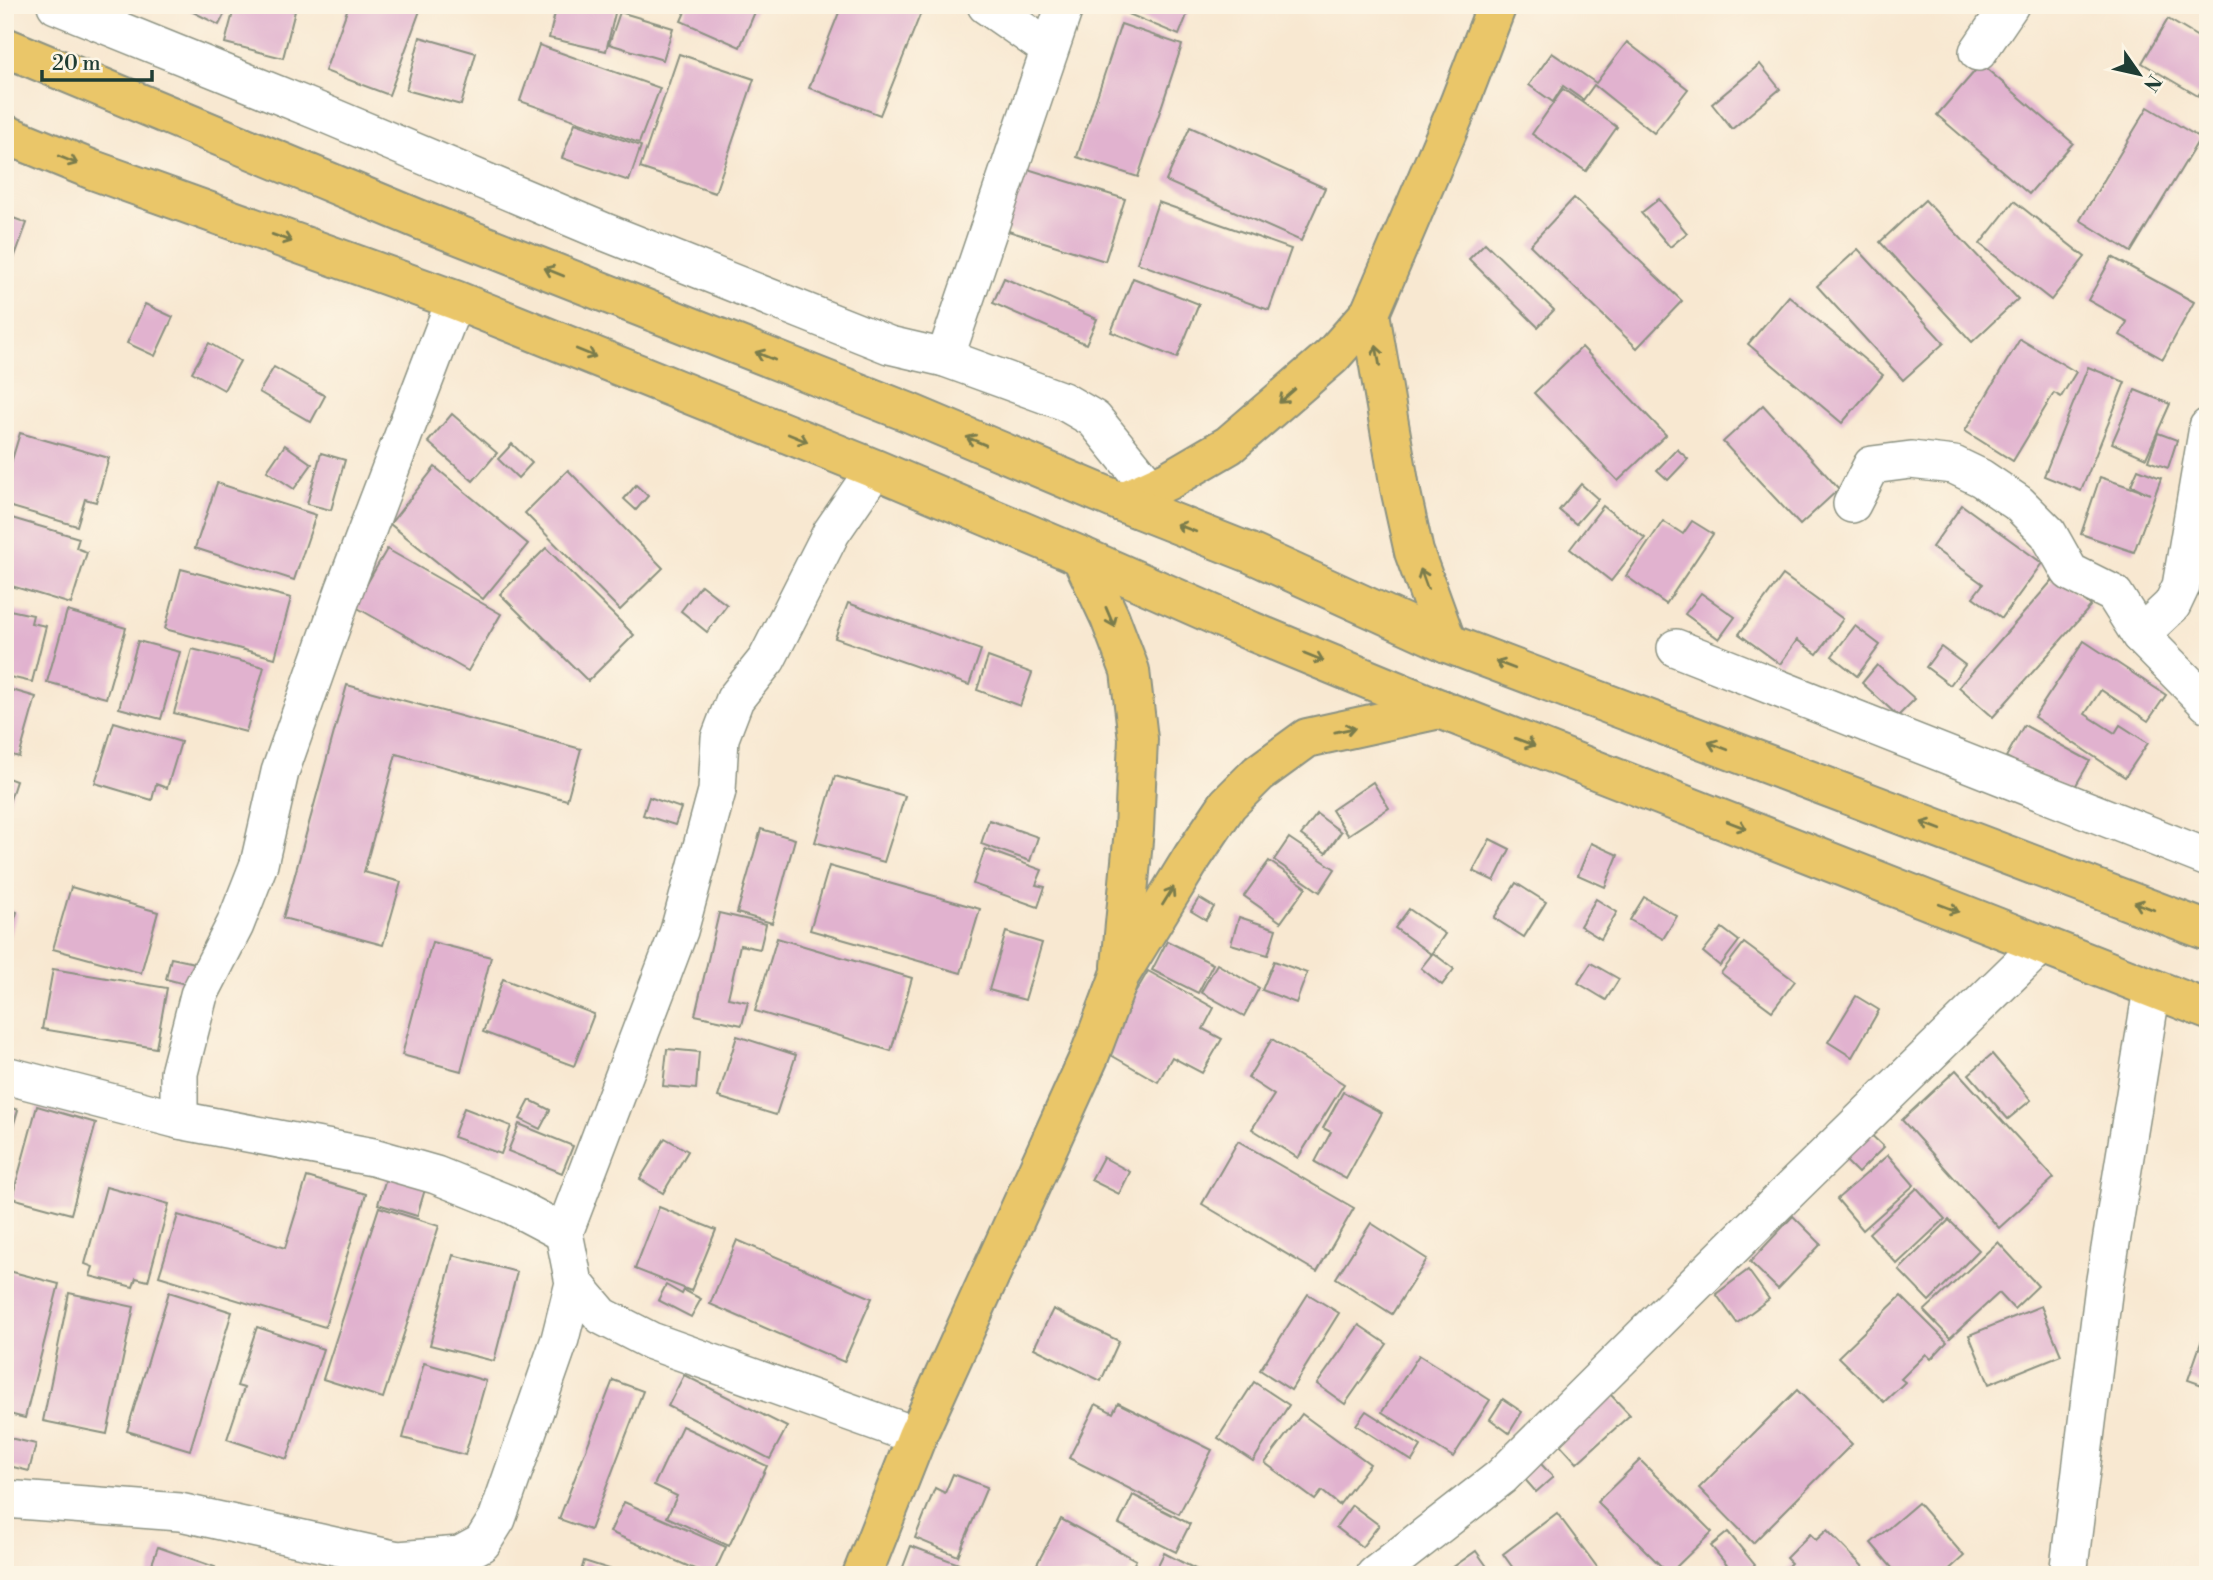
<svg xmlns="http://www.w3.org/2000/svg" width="2213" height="1580" font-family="'Libre Bodoni',serif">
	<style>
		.building { fill: #e1b2cf }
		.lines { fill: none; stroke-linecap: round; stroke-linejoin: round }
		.minor-casing { stroke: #8c9282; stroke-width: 40 }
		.primary-casing { stroke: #8c9282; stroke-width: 42 }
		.trunk-casing { stroke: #8c9282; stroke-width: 42 }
		.minor { stroke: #fff; stroke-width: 37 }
		.primary { stroke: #eac669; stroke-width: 38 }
		.trunk { stroke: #eac669; stroke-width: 38 }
		.oneway { stroke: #7a7b4c }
	</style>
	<rect width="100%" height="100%" fill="#fcf5e5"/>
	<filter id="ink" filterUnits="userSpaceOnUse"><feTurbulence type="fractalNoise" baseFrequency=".0143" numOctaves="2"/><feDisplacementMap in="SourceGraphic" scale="14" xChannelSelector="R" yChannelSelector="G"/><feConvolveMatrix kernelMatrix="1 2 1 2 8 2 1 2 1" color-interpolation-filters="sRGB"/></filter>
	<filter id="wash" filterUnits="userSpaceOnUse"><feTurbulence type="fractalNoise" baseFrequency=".00686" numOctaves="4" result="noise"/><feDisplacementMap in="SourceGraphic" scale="28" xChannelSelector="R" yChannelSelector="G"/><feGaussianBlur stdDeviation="1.57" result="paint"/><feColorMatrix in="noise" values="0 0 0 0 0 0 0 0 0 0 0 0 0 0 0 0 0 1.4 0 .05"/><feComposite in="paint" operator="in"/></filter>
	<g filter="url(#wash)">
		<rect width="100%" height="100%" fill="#f8e8d1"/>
		<g id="blocks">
			<g class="building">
				<path d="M179,5H229L219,25Z"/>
				<path d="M235,5H272L295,11L283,58L225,43Z"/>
				<path d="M349,5H422L389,95L325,71Z"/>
				<path d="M557,5H600L616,9L606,51L549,38Z"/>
				<path d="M688,5H758L740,47L681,21Z"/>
				<path d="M842,5H924L880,115L809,88Z"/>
				<path d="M1129,5H1191L1179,35L1126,13Z"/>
				<path d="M620,12L673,28L663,60L609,44Z"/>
				<path d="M2168,19L2208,43V80L2198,96L2142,63Z"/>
				<path d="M1121,24L1182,45L1138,177L1077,157Z"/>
				<path d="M420,37L476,53L461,105L406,90Z"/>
				<path d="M1627,42L1688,89L1654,133L1594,85L1583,100L1563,86L1553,102L1529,85L1552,53L1596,83Z"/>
				<path d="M539,45L660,88L639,143L520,101Z"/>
				<path d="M679,54L754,79L715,193L640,168Z"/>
				<path d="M1760,64L1780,89L1732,129L1712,104Z"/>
				<path d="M1981,64L2073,143L2029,194L1937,115Z"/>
				<path d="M1563,89L1617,127L1586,171L1532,134Z"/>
				<path d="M2148,107L2200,138L2131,252L2080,220Z"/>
				<path d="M575,123L641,146L629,181L562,158Z"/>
				<path d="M1190,127L1325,188L1301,241L1166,181Z"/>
				<path d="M1021,167L1125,199L1105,261L1002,229Z"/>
				<path d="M1574,198L1682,301L1637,348L1530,245Z"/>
				<path d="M1659,199L1687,233L1670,247L1641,213Z"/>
				<path d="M1925,200L2018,299L1972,342L1880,242Z"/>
				<path d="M2014,201L2085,257L2051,300L1980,244Z"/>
				<path d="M1158,202L1291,249L1269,310L1137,263Z"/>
				<path d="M5,215L27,223L6,280H5Z"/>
				<path d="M1485,243L1554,310L1538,327L1469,259Z"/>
				<path d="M1858,249L1944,343L1903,380L1817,286Z"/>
				<path d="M2112,257L2194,302L2163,359L2120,335L2127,322L2088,300Z"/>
				<path d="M1004,278L1097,319L1086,344L993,303Z"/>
				<path d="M1133,278L1199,304L1177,358L1111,332Z"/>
				<path d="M1789,296L1883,375L1842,423L1748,344Z"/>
				<path d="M145,304L173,317L155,356L127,343Z"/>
				<path d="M2020,339L2076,372L2061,397L2054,393L2013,461L1965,431Z"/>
				<path d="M209,343L240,361L224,390L192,372Z"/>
				<path d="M1582,347L1666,435L1618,481L1534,393Z"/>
				<path d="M274,367L325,396L311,422L259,392Z"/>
				<path d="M2088,367L2125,382L2081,491L2044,476Z"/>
				<path d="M2135,390L2170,404L2146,458L2112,443Z"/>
				<path d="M1763,405L1839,489L1800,525L1723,442Z"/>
				<path d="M452,414L497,453L473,481L428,442Z"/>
				<path d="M20,433L109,458L96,502L85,499L77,526L5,505V483Z"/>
				<path d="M2158,433L2177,440L2168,468L2148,461Z"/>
				<path d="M512,444L532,463L518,478L498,459Z"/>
				<path d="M285,445L312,464L294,489L267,471Z"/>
				<path d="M1677,449L1688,459L1668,480L1657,470Z"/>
				<path d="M321,453L345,460L331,510L307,504Z"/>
				<path d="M435,467L528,544L483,599L390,524Z"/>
				<path d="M2138,469L2161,478L2134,552L2081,534L2100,477L2150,494L2131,485Z"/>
				<path d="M568,470L663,568L620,610L525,513Z"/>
				<path d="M217,483L316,515L294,580L195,548Z"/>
				<path d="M1581,484L1598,499L1576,524L1559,510Z"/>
				<path d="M636,485L648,496L636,510L624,499Z"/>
				<path d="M1962,505L2042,563L2002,618L1973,597L1983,584L1932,547Z"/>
				<path d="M1603,506L1645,538L1611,581L1570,549Z"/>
				<path d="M5,516L79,538L76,548L87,552L71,604L5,584Z"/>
				<path d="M1663,521L1683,534L1692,521L1713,534L1666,604L1626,576Z"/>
				<path d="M546,548L634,635L588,681L500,594Z"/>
				<path d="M387,549L501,614L468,671L354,606Z"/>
				<path d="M181,569L291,598L275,658L165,629Z"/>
				<path d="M1783,575L1843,619L1817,654L1797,640L1780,664L1739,634Z"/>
				<path d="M2057,575L2091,606L1993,717L1959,687Z"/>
				<path d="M701,585L727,605L707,632L681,611Z"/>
				<path d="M1701,593L1735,617L1719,639L1685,614Z"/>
				<path d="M848,603L981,650L969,685L835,638Z"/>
				<path d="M5,609L33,615L31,623L46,626L32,682L5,676Z"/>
				<path d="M67,611L126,628L106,698L47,682Z"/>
				<path d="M1855,626L1880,645L1857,676L1832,656Z"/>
				<path d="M138,641L180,652L161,719L119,708Z"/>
				<path d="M2084,641L2166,695L2148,721L2101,690L2085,714L2115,733L2120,725L2148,743L2125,777L2034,717Z"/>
				<path d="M1941,647L1965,665L1950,685L1926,667Z"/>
				<path d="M192,649L264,667L246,732L174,713Z"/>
				<path d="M988,657L1032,673L1020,706L977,690Z"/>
				<path d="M1877,665L1915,699L1898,716L1862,683Z"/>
				<path d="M347,685L581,749L567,800L396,754L364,872L401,882L383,945L283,918Z"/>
				<path d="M5,688L36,697L19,757L5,753Z"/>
				<path d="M114,722L181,742L167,788L156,784L152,800L95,783Z"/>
				<path d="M2024,725L2090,761L2072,792L2006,757Z"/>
				<path d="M835,776L905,796L884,862L815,842Z"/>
				<path d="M5,777L16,781L6,812H5Z"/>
				<path d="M1373,782L1389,808L1348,835L1332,810Z"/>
				<path d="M649,797L681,808L675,825L643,815Z"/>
				<path d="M1317,814L1341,832L1326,853L1301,835Z"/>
				<path d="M989,820L1038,837L1030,861L981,844Z"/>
				<path d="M761,829L795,839L772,923L737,913Z"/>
				<path d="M1289,838L1335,869L1320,892L1274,860Z"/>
				<path d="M1490,839L1510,849L1494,881L1473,871Z"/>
				<path d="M1591,843L1618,855L1605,887L1578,875Z"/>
				<path d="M985,849L1042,870L1036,885L1045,887L1038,907L973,884Z"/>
				<path d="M1269,861L1306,887L1281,922L1244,896Z"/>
				<path d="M829,866L980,909L961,973L810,930Z"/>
				<path d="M1516,883L1546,902L1524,937L1494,918Z"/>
				<path d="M71,887L158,912L141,973L53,949Z"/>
				<path d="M1644,897L1677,916L1663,939L1630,920Z"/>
				<path d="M1199,898L1214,907L1206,920L1191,911Z"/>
				<path d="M1596,899L1617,912L1601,939L1580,926Z"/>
				<path d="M5,909L17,912L6,951H5Z"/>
				<path d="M1409,909L1445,934L1431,954L1395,928Z"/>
				<path d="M719,913L766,924L760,949L740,945L728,998L748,1002L742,1025L695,1015Z"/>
				<path d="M1239,917L1276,929L1268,955L1231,944Z"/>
				<path d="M1722,928L1739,941L1720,966L1703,952Z"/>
				<path d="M1006,932L1042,943L1025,1000L989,990Z"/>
				<path d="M777,938L912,978L891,1051L755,1011Z"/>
				<path d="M1167,941L1213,964L1198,993L1152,970Z"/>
				<path d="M432,942L491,957L461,1071L402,1055Z"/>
				<path d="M1744,943L1795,981L1772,1011L1721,973Z"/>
				<path d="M1433,953L1454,969L1442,985L1421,968Z"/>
				<path d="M171,958L195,963L189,985L166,979Z"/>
				<path d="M1274,961L1307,973L1296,1003L1262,990Z"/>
				<path d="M1591,963L1619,979L1606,1000L1578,983Z"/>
				<path d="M1217,964L1259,988L1244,1016L1201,992Z"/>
				<path d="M53,969L167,988L156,1048L42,1029Z"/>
				<path d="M1148,971L1214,1008L1203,1029L1222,1039L1202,1073L1172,1057L1158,1082L1102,1050Z"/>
				<path d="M503,979L594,1014L574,1066L483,1032Z"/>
				<path d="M1856,996L1879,1010L1852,1057L1828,1042Z"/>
				<path d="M737,1036L796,1055L776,1115L718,1097Z"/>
				<path d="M1272,1039L1344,1084L1298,1158L1252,1129L1274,1095L1248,1078Z"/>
				<path d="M667,1049L699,1052L696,1089L663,1086Z"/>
				<path d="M1992,1054L2031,1100L2008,1119L1969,1074Z"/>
				<path d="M1956,1070L2054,1178L1999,1228L1902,1120Z"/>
				<path d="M1343,1092L1382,1113L1346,1179L1315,1162L1331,1132L1323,1128Z"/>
				<path d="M530,1100L550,1110L540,1129L520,1119Z"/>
				<path d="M5,1106L18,1110L6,1150H5Z"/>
				<path d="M37,1106L96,1123L71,1214L12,1198Z"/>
				<path d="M464,1108L511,1126L501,1154L453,1137Z"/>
				<path d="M519,1124L573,1146L562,1173L508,1151Z"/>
				<path d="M1864,1128L1884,1147L1858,1173L1839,1154Z"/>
				<path d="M665,1138L688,1151L663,1193L640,1179Z"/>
				<path d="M1238,1141L1354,1208L1317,1272L1202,1204Z"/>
				<path d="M1888,1155L1914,1185L1863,1230L1837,1199Z"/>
				<path d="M1103,1157L1130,1172L1119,1194L1091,1180Z"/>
				<path d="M387,1175L426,1186L417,1216L378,1204Z"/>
				<path d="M307,1177L366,1194L325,1327L159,1276L178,1215L285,1248Z"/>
				<path d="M106,1187L169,1204L148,1281L136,1278L133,1287L90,1276L93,1267L85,1264Z"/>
				<path d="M1917,1188L1945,1219L1897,1264L1869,1233Z"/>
				<path d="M379,1207L439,1226L383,1398L323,1379Z"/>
				<path d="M659,1207L716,1230L691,1291L635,1269Z"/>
				<path d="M1793,1216L1821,1244L1778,1289L1750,1262Z"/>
				<path d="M1949,1220L1979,1250L1929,1301L1899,1270Z"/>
				<path d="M1371,1223L1427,1259L1392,1314L1336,1278Z"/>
				<path d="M737,1240L872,1298L844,1362L710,1304Z"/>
				<path d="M1998,1242L2038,1286L2014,1309L1999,1293L1950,1338L1924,1311Z"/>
				<path d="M453,1255L517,1272L494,1361L430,1345Z"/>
				<path d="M5,1270L59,1284L25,1418L5,1413Z"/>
				<path d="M1748,1270L1769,1299L1737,1323L1716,1294Z"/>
				<path d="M666,1285L682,1294L684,1290L701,1299L691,1317L658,1300Z"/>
				<path d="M169,1292L232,1312L190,1450L127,1431Z"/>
				<path d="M69,1293L134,1307L107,1434L43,1421Z"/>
				<path d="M1308,1294L1339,1313L1291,1390L1260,1370Z"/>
				<path d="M1901,1296L1947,1342L1931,1359L1926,1354L1901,1379L1905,1382L1884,1402L1838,1357Z"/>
				<path d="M2041,1306L2061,1355L1989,1384L1969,1335Z"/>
				<path d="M1053,1309L1119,1341L1101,1381L1034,1348Z"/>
				<path d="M1359,1325L1387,1344L1345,1404L1317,1384Z"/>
				<path d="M2207,1325H2208V1387L2188,1380Z"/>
				<path d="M257,1327L323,1349L287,1459L227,1439L244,1388L237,1386Z"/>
				<path d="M1419,1355L1490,1400L1453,1457L1382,1412Z"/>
				<path d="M424,1363L486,1381L465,1455L403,1438Z"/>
				<path d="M684,1375L787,1427L770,1459L668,1406Z"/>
				<path d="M613,1380L643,1391L590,1530L559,1519Z"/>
				<path d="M1254,1382L1289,1405L1253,1461L1218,1438Z"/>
				<path d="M1797,1390L1852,1444L1753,1543L1699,1488Z"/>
				<path d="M1610,1394L1630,1415L1577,1463L1557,1441Z"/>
				<path d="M1503,1399L1522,1412L1509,1433L1490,1419Z"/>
				<path d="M1118,1403L1212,1450L1179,1514L1069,1458L1096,1404L1113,1413Z"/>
				<path d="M1366,1411L1421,1446L1412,1461L1356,1425Z"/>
				<path d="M1302,1414L1370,1464L1339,1505L1322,1491L1315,1500L1265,1463Z"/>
				<path d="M682,1426L767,1466L729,1546L667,1517L677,1496L654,1485Z"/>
				<path d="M5,1437L36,1444L29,1471L5,1465Z"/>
				<path d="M1532,1454L1553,1477L1536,1492L1516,1469Z"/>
				<path d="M1640,1460L1712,1532L1669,1574L1597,1502Z"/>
				<path d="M953,1474L987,1487L958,1556L915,1538L935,1488L945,1493Z"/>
				<path d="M1133,1495L1190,1524L1176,1552L1119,1524Z"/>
				<path d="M624,1502L726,1547L713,1575H708L610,1532Z"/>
				<path d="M1918,1503L1964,1556L1943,1575H1898L1871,1543Z"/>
				<path d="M1352,1505L1379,1525L1362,1547L1336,1527Z"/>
				<path d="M1557,1513L1603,1575H1518L1503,1554Z"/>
				<path d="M1061,1519L1136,1560L1128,1575H1031Z"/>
				<path d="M1827,1530L1871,1575H1779L1791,1563L1786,1558L1810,1534L1816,1540Z"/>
				<path d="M1728,1532L1755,1565L1743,1575H1735L1711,1546Z"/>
				<path d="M911,1546L959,1564L954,1575H900Z"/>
				<path d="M158,1547L215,1567L212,1575H148Z"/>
				<path d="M1476,1551L1493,1575H1442Z"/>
				<path d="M1164,1553L1207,1575H1153Z"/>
				<path d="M584,1561L625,1574L624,1575H580Z"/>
				<path d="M345,1563L375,1575H340Z"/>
			</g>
		</g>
	</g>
	<g filter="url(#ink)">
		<use href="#blocks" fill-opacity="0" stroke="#8c9282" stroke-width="2"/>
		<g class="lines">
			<g class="minor-casing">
				<g id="minor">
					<path d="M56,5L318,111L605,232L889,345L945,358L1063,401L1094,419L1151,489"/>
					<path d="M986,5L1049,49"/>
					<path d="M1978,52L2010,5"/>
					<path d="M945,358L1065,5"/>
					<path d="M1852,504L1872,465L1911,460L1954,465L1981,478L2018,503L2048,533L2070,572L2114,594L2140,635L2208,704"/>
					<path d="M2140,635L2172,605L2181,586L2208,427"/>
					<path d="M1676,648L2208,858"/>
					<path d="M5,1075L179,1120L373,1157L436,1175L511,1205L564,1233"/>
					<path d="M179,1120V1073L199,995L235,925L259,864L280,772L345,588L455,300"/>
					<path d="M574,1283L602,1316L651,1341L917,1436"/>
					<path d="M5,1499L180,1512L398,1560L460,1555L482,1543L497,1519L560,1339L574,1283L564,1233L679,931L717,791L720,738L735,699L767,659L831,533L875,469"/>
					<path d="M1375,1575L1501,1477L1794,1186L2042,944"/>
					<path d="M2068,1575L2104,1286L2152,989"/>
				</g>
			</g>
			<g class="primary-casing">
				<g id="primary">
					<path d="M1370,313L1400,488L1414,552L1447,643"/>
					<path d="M1121,502L1169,480L1229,445L1332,356L1370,313L1459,104L1497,5"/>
					<path d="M1081,556L1110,618L1130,671L1138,739L1134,830L1121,966"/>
					<path d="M862,1575L917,1436L1089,1057L1120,975L1193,856L1228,804L1259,773L1307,738L1440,709"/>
				</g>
			</g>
			<g class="trunk-casing">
				<g id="trunk">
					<path d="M5,47L423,221L910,413L1121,502L1250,553L1447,643L2208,931"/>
					<path d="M5,134L93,170L455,300L875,469L1081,556L1251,631L1440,709L2208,1010"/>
				</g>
			</g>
			<use href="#minor" class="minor"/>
			<use href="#primary" class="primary"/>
			<use href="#trunk" class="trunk"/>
		</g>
		<defs><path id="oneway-shaft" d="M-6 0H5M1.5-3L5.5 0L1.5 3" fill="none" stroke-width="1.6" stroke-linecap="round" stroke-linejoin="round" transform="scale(1.75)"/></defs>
		<g class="oneway">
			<use href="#oneway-shaft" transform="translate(68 160) rotate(22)"/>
			<use href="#oneway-shaft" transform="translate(282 238) rotate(20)"/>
			<use href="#oneway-shaft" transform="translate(554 272) rotate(-158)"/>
			<use href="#oneway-shaft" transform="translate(586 353) rotate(22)"/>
			<use href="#oneway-shaft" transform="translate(765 356) rotate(-158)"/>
			<use href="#oneway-shaft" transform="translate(1378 356) rotate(-100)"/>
			<use href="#oneway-shaft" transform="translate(1287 396) rotate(139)"/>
			<use href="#oneway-shaft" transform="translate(798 438) rotate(22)"/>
			<use href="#oneway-shaft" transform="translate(976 441) rotate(-157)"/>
			<use href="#oneway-shaft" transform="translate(1186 528) rotate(-159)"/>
			<use href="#oneway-shaft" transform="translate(1424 579) rotate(-110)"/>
			<use href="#oneway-shaft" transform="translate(1110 617) rotate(67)"/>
			<use href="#oneway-shaft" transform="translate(1314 657) rotate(22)"/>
			<use href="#oneway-shaft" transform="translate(1505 665) rotate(-159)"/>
			<use href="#oneway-shaft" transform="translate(1345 730) rotate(-12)"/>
			<use href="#oneway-shaft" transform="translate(1525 742) rotate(21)"/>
			<use href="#oneway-shaft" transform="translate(1718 746) rotate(-159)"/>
			<use href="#oneway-shaft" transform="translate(1737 825) rotate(21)"/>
			<use href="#oneway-shaft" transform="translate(1931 826) rotate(-159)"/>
			<use href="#oneway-shaft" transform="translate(1168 896) rotate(-58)"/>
			<use href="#oneway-shaft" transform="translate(2144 906) rotate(-159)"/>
			<use href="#oneway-shaft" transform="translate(1949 908) rotate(21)"/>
		</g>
	</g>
	<rect width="2213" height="1580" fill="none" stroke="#fcf5e5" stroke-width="28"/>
	<g transform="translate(2139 74) rotate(124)" stroke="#fcf5e5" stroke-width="5" paint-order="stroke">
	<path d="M0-5L12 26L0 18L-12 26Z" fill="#1f3d34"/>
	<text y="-10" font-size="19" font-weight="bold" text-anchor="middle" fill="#1f3d34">N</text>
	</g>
	<path d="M42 70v10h110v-10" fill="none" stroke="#1f3d34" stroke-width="3.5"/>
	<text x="52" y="70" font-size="21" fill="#1f3d34" stroke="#fcf5e5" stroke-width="5" paint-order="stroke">20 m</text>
</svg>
